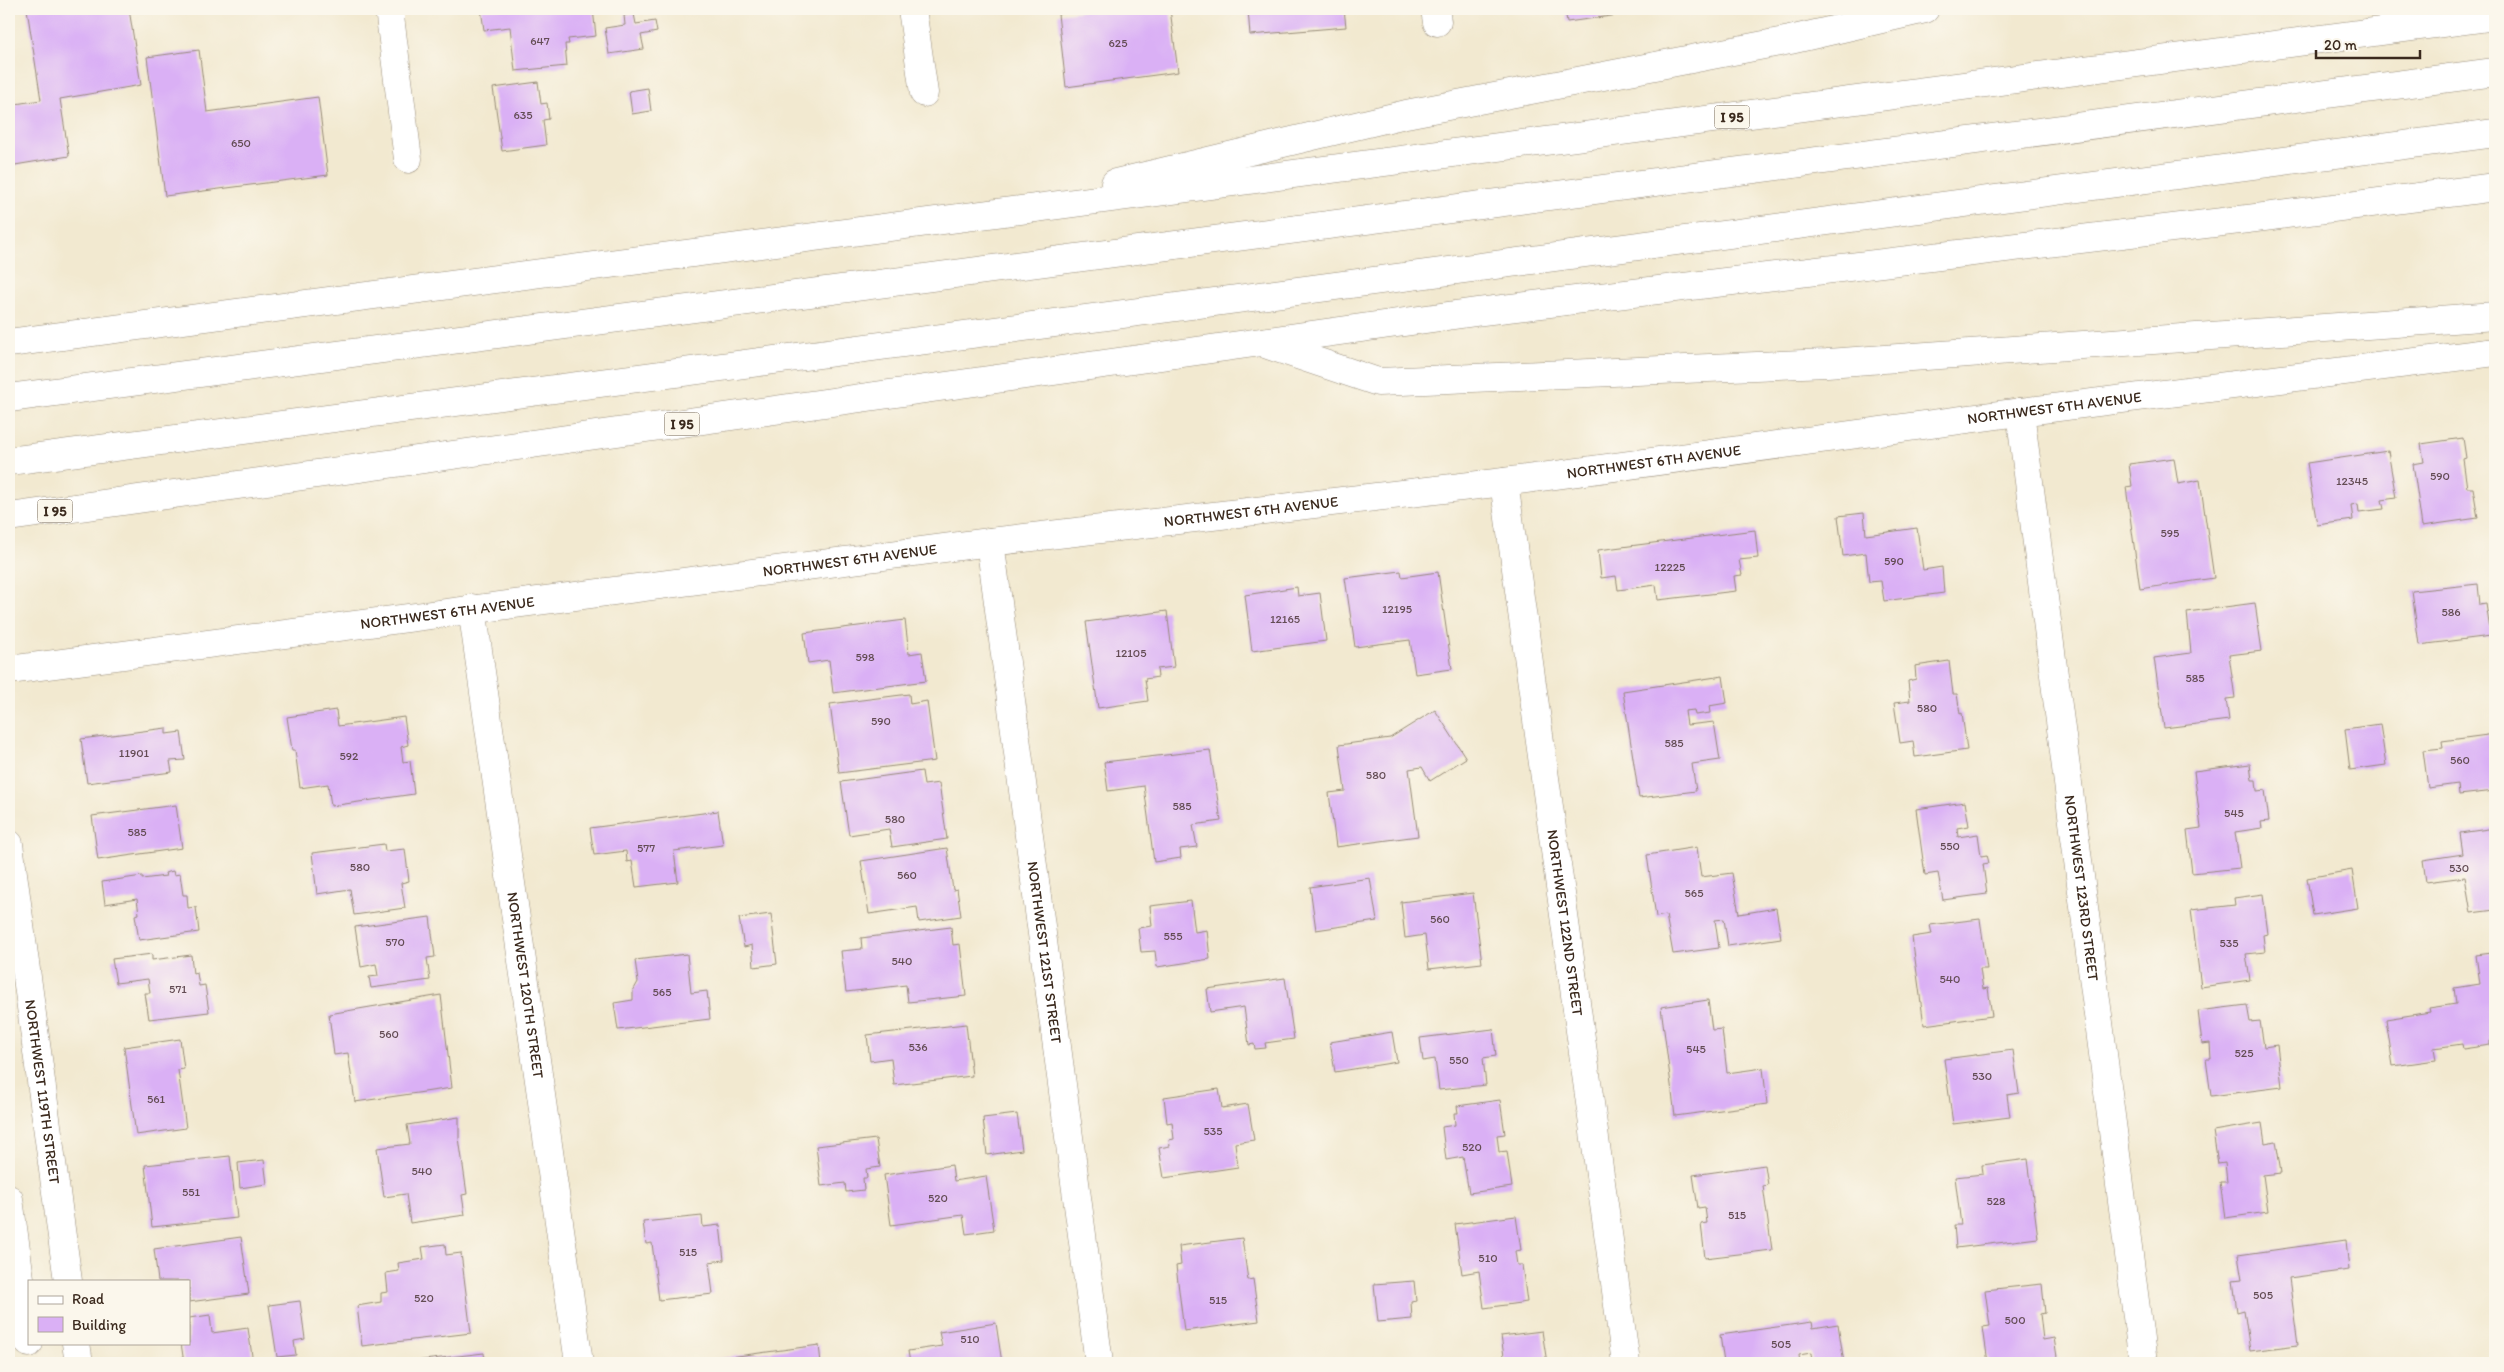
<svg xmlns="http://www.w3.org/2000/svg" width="2504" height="1372" font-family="Itim,sans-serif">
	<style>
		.building { fill: #dab0f5 }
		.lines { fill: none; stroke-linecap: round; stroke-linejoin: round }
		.minor-casing { stroke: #968a77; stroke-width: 29 }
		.major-casing { stroke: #968a77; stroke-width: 29 }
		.highway-casing { stroke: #968a77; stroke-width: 29 }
		.minor { stroke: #fff; stroke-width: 28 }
		.major { stroke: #fff; stroke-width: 28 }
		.highway { stroke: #fff; stroke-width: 28 }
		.labels { text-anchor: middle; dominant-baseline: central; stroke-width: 4; stroke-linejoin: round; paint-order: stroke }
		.number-label { font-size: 12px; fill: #634c54 }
		.shield { fill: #fbf7ec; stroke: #75685c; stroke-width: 1 }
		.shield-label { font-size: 14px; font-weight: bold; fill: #3b2a1e }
		.street-label { font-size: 15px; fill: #3b2a1e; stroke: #fbf7ec }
	</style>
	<rect width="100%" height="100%" fill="#fbf7ec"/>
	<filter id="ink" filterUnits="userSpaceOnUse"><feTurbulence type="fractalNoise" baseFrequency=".02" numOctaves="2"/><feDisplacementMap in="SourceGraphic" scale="10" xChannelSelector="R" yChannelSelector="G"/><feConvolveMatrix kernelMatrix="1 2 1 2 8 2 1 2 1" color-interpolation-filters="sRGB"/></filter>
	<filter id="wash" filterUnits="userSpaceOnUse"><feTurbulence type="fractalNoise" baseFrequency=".0096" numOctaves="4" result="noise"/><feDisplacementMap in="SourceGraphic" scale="20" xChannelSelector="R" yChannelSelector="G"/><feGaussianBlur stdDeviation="1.12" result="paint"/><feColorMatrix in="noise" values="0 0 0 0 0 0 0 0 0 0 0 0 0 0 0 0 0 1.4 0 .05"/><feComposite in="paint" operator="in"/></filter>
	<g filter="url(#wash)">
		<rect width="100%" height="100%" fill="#f2e9d0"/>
		<g id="blocks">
			<g class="building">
				<path d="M27,9H129L141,85L60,99L69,156L9,166V105L41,100Z"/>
				<path d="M481,9H593L596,36L568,39L569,44H565L567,66L515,71L510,27L484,30Z"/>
				<path d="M1101,9H1170L1178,72L1066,87L1058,14Z"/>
				<path d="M1248,9H1344L1346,27L1250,35Z"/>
				<path d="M1565,9H1654L1655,10L1567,22Z"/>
				<path d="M634,14L636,24L655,21L657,32L641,35L644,49L609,54L605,28L625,25L624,15Z"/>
				<path d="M199,50L207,112L318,97L328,175L165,196L147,57Z"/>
				<path d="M538,82L541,104L547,103L549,119L543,120L546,145L502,151L493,88Z"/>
				<path d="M648,88L651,111L632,114L629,91Z"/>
				<path d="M2463,438L2466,458L2463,459L2467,488H2473L2478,518L2422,526L2413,464L2424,462L2421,444Z"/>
				<path d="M2388,451L2396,498L2382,500L2384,509L2359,512L2358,504L2351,505L2353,520L2317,525L2307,463Z"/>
				<path d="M2174,458L2178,484L2200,480L2214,578L2140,589L2126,487L2132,486L2129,464Z"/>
				<path d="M1864,513L1866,535L1917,528L1923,570L1942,567L1944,593L1884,601L1881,581L1869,582L1866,553L1843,556L1838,516Z"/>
				<path d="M1755,530L1758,558L1739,560L1742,575L1734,576L1736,591L1658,600L1656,585L1618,590L1616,576L1601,578L1598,550Z"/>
				<path d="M1401,571L1402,577L1438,572L1452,669L1415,674L1410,640L1355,647L1345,578Z"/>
				<path d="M2478,584L2480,605L2486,604L2491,636L2419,645L2412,591Z"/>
				<path d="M1297,587L1298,596L1320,593L1326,641L1252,651L1245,595Z"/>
				<path d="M2255,603L2262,651L2229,655L2235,698L2226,699L2229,720L2164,728L2154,658L2191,653L2187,612Z"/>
				<path d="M1167,611L1174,667L1157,669L1158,677L1145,679L1148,701L1098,708L1086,622Z"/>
				<path d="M905,620L909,654L922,652L926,681L833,693L829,660L808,663L804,633Z"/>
				<path d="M1949,661L1953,694H1957L1960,714L1962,713L1967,750L1915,757L1913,741L1900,743L1894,703L1910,701L1908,681L1916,679L1915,666Z"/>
				<path d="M1723,676L1727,703L1709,706L1710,713L1695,715L1694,710L1685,711L1687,725L1714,722L1720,760L1692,764L1696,791L1639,798L1623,691Z"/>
				<path d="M909,694L910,704L927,701L935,761L839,773L830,704Z"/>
				<path d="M336,710L338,726L404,717L408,745L401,747L403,762L410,761L414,794L331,806L328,784L300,788L295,750H292L287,717Z"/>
				<path d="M1435,710L1466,758L1430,781L1422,767L1409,769L1418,836L1336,847L1329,793L1345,791L1339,745L1390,738Z"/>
				<path d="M2380,724L2386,765L2350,770L2345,729Z"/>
				<path d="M166,728V734L181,732L185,760L170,761L172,772L87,783L81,739Z"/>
				<path d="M2495,734V791L2459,795L2458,784L2428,788L2423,750L2443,748L2442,741Z"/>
				<path d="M1210,750L1221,821L1193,825L1197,847L1180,849L1181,858L1154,862L1144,786L1108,791L1104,762Z"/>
				<path d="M2250,764L2252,780H2256L2257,791L2265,790L2269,821L2261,822L2262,828L2235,832L2240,868L2192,873L2187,830L2201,828L2194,771Z"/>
				<path d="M922,771L924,785L939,783L947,839L892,847L889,829L849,835L841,782Z"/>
				<path d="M1965,802L1969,826L1957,828L1958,837L1978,834L1981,856L1987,855L1989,863L1983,864L1987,894L1943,900L1938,873L1925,875L1916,809Z"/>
				<path d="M176,805L182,848L98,860L92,816Z"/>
				<path d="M718,811L723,845L674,851L678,882L636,887L632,861L627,862L626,851L594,855L590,828Z"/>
				<path d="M2495,828V910L2471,913L2465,877L2426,882L2423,860L2463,854L2460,833Z"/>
				<path d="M384,844L385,851L405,849L409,881L401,883L405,908L354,915L350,889L317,894L312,853Z"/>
				<path d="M1697,847L1701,877L1732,873L1739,914L1776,908L1781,938L1728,946L1724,919L1715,920L1719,948L1673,954L1666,915L1656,917L1647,855Z"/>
				<path d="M947,848L953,890L957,889L961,916L919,922L917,907L869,914L861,861Z"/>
				<path d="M2352,870L2358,908L2313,915L2307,878Z"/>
				<path d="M173,871L174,875L180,874L183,895H187L188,908L196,907L199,932L139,940L135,915L139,914L137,899L105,904L102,882L142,876V879L166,876L165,873Z"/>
				<path d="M1370,878L1377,921L1316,930L1310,887Z"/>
				<path d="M1473,893L1482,963L1429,969L1425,935L1405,938L1401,902Z"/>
				<path d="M2263,894L2268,934L2263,935L2265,952L2246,954L2250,980L2201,987L2191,910L2235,905L2234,898Z"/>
				<path d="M1191,901L1195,932L1207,930L1210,959L1157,967L1155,951L1141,952L1138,928L1152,926L1150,906Z"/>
				<path d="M771,914L777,964L754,967L752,945L744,947L739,918Z"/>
				<path d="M430,917L435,957L427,958L430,980L371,988L369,977L378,976L376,964L361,967L355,927Z"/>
				<path d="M1980,919L1987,969H1980L1983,989L1988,988L1992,1016L1924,1025L1912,937L1932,934L1930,925Z"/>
				<path d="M951,927L953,945L960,944L966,996L908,1002L906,985L846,992L841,951L862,949L861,938Z"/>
				<path d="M2492,953L2493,960H2495V1040L2490,1041V1045L2463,1049L2462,1044L2434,1048L2436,1060L2393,1066L2386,1019L2430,1012L2429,1008L2456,1004L2454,988L2480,984L2476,955Z"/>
				<path d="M152,954V960L191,955L193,974L197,973L199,986L205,985L209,1012L149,1019L145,993H150L148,979L116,983L112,959Z"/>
				<path d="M687,954L691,993L707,991L710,1019L618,1030L614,1003L633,1000V991L638,982L635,960Z"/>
				<path d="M1285,978L1294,1039L1265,1043L1266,1048L1255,1049L1254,1044L1249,1045L1244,1007L1210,1012L1207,989Z"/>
				<path d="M441,995L452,1088L355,1102L348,1053L334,1055L329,1014Z"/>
				<path d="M1708,1000L1712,1030L1722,1029L1727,1073L1763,1068L1767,1104L1675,1116L1661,1007Z"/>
				<path d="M2247,1005L2250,1022L2260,1021L2264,1047L2277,1045L2282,1087L2211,1096L2206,1059H2211L2210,1043L2202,1044L2198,1011Z"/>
				<path d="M966,1024L972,1076L894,1085L891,1058L870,1061L867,1035Z"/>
				<path d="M1493,1029L1496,1056L1483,1058L1486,1085L1439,1090L1435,1059L1423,1061L1420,1038Z"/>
				<path d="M1392,1032L1397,1062L1335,1072L1330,1042Z"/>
				<path d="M180,1039L184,1069L178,1070L186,1128L136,1135L124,1047Z"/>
				<path d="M2013,1050L2019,1093L2007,1095L2010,1117L1953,1124L1944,1059Z"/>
				<path d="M1219,1089L1222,1108L1248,1104L1254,1140L1235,1143L1238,1167L1164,1178L1159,1148L1170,1146L1169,1140L1174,1139L1172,1122L1167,1123L1164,1097Z"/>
				<path d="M1500,1100L1505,1134L1497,1135L1499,1152L1507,1151L1512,1187L1469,1193L1463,1157L1446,1160L1442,1127L1455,1125L1454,1113H1458L1457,1106Z"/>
				<path d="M1017,1114L1022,1150L987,1155L983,1118Z"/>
				<path d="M459,1117V1138L467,1194L462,1195L465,1215L410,1223L406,1194L384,1197L377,1148L410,1144L407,1125Z"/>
				<path d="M2262,1123L2265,1143L2276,1141L2281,1173L2263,1175L2268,1212L2225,1218L2220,1182H2227L2225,1163L2218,1164L2213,1131Z"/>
				<path d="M876,1139L880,1167L866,1169L867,1178H863L864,1190L846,1192L845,1183L821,1186L816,1146Z"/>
				<path d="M230,1156L237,1218L152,1227L145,1165Z"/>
				<path d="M2028,1159L2038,1238L1956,1248L1954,1225H1961L1955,1177L1983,1174L1982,1165Z"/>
				<path d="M264,1160L267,1184L240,1188L238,1163Z"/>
				<path d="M952,1165L954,1181L986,1176L994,1230L966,1234L963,1215L891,1225L884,1175Z"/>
				<path d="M1765,1165L1768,1185L1763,1186L1772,1250L1705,1258L1701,1224L1707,1223L1705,1207L1698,1208L1693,1175Z"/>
				<path d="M702,1216L703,1227L720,1225L724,1260L709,1262L713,1294L659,1300L652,1243L646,1244L643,1222Z"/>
				<path d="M1516,1216L1521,1250L1515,1251L1517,1265H1522L1527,1302L1484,1308L1479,1271L1462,1274L1455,1224Z"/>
				<path d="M241,1237L249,1294L189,1302V1281H158L154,1249Z"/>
				<path d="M1242,1238L1248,1280L1253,1279L1259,1321L1184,1331L1176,1266L1181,1265L1179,1246Z"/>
				<path d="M2346,1240L2349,1270L2289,1278L2298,1345L2250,1351L2244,1310L2237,1312L2233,1280L2242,1279L2238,1255Z"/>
				<path d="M445,1244L446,1255L461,1253L471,1333L362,1346L357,1306L381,1302V1293L388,1292L386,1273L399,1271L398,1263L424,1259L422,1247Z"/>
				<path d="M1414,1281L1416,1301L1411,1302L1412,1319L1378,1322L1374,1284Z"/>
				<path d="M2042,1284L2045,1313L2040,1314L2043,1340L2054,1338L2058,1363H1988L1983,1327L1990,1326L1985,1290Z"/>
				<path d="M300,1301L305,1339L294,1341L296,1355L277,1357L269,1305Z"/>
				<path d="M210,1315L212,1333L248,1328L253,1363H184L181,1343H189V1318Z"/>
				<path d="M1812,1322L1813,1328L1838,1324L1844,1363H1812L1811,1353L1799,1355L1800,1363H1724L1720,1335Z"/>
				<path d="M996,1323L1002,1363H910L908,1351L942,1346L939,1332Z"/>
				<path d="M1542,1331L1547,1363H1505L1501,1336Z"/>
				<path d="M819,1345L821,1363H693V1362Z"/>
				<path d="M484,1353L485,1363H415V1361Z"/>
			</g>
		</g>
	</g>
	<g filter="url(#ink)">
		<use href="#blocks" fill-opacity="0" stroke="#968a77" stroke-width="1"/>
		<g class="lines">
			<g class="minor-casing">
				<g id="minor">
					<path d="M389,9L408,159"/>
					<path d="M912,9L924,93"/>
					<path d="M1435,9L1437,22"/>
					<path id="s1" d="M2020,412L2143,1363"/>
					<path id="s2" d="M1504,482L1626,1363"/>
					<path id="s3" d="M990,542L1099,1363"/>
					<path id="s4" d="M472,608L579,1363"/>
					<path id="s5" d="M9,670L990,542L1504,482L2020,412L2495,352"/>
				</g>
			</g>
			<g class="major-casing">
				<g id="major">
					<path id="s6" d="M9,844L68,1281"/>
					<path d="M9,1199L29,1343"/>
					<path d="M76,1343L79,1363"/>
				</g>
			</g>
			<g class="highway-casing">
				<g id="highway">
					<path d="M1115,183L1406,114L1790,40L1925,9"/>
					<path d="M9,343L2495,16"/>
					<path d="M1268,345L1378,382L1827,363L2495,316"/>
					<path d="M9,398L2495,72"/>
					<path d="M9,461L2495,133"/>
					<path d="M9,517L1476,312L2264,217L2495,187"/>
				</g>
			</g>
			<use href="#minor" class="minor"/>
			<use href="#major" class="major"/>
			<use href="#highway" class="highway"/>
		</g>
	</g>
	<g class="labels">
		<g class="number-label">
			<text x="540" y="41">647</text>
			<text x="1118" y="43">625</text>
			<text x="523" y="115">635</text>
			<text x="241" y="143">650</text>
			<text x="2440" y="476">590</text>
			<text x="2352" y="481">12345</text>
			<text x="2170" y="533">595</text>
			<text x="1894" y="561">590</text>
			<text x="1670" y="567">12225</text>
			<text x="1397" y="609">12195</text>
			<text x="2451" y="612">586</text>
			<text x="1285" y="619">12165</text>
			<text x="1131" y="653">12105</text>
			<text x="865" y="657">598</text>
			<text x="2195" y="678">585</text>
			<text x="1927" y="708">580</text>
			<text x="881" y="721">590</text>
			<text x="1674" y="743">585</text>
			<text x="134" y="753">11901</text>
			<text x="349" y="756">592</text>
			<text x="2460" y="760">560</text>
			<text x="1376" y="775">580</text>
			<text x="1182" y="806">585</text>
			<text x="2234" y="813">545</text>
			<text x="895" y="819">580</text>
			<text x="137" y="832">585</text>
			<text x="1950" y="846">550</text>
			<text x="646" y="848">577</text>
			<text x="360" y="867">580</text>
			<text x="2459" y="868">530</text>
			<text x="907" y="875">560</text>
			<text x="1694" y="893">565</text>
			<text x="1440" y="919">560</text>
			<text x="1173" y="936">555</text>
			<text x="395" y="942">570</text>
			<text x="2229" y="943">535</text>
			<text x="902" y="961">540</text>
			<text x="1950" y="979">540</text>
			<text x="178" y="989">571</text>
			<text x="662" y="992">565</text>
			<text x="389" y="1034">560</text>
			<text x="918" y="1047">536</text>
			<text x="1696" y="1049">545</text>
			<text x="2244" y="1053">525</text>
			<text x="1459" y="1060">550</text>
			<text x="1982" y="1076">530</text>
			<text x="156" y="1099">561</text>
			<text x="1213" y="1131">535</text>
			<text x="1472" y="1147">520</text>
			<text x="422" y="1171">540</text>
			<text x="191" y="1192">551</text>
			<text x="938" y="1198">520</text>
			<text x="1996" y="1201">528</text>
			<text x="1737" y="1215">515</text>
			<text x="688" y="1252">515</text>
			<text x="1488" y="1258">510</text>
			<text x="2263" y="1295">505</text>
			<text x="424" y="1298">520</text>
			<text x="1218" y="1300">515</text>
			<text x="2015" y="1320">500</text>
			<text x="970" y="1339">510</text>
			<text x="1781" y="1344">505</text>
		</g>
		<g class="shield">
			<rect x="1714.5" y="105.5" width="35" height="23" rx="4"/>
			<rect x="664.5" y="412.5" width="35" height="23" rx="4"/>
			<rect x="37.5" y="499.5" width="35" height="23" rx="4"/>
		</g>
		<g class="shield-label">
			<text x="1732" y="117">I 95</text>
			<text x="682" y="424">I 95</text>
			<text x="55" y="511">I 95</text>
		</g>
		<g class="street-label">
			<text stroke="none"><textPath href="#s5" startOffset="2062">NORTHWEST 6TH AVENUE</textPath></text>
			<text stroke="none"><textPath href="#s5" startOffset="1658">NORTHWEST 6TH AVENUE</textPath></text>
			<text stroke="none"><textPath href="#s5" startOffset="1252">NORTHWEST 6TH AVENUE</textPath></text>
			<text stroke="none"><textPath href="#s5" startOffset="848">NORTHWEST 6TH AVENUE</textPath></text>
			<text stroke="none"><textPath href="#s5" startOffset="442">NORTHWEST 6TH AVENUE</textPath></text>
			<text stroke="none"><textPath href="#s1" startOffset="480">NORTHWEST 123RD STREET</textPath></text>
			<text stroke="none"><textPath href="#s2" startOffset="445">NORTHWEST 122ND STREET</textPath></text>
			<text stroke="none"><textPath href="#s3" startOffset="414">NORTHWEST 121ST STREET</textPath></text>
			<text stroke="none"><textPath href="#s4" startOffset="381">NORTHWEST 120TH STREET</textPath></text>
			<text stroke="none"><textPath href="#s6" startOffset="250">NORTHWEST 119TH STREET</textPath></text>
		</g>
	</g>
	<rect width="2504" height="1372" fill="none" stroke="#fbf7ec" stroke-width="30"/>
	<rect x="28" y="1280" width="162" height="65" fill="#fbf7ec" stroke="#aea59a"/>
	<rect x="38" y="1296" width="25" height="8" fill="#ffffff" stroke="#aea59a"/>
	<text x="72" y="1304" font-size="15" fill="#3b2a1e">Road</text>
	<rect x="38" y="1317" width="25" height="15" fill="#dab0f5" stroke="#aea59a"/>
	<text x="72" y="1330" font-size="15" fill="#3b2a1e">Building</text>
	<path d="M2316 50v8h104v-8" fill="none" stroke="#3b2a1e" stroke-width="2.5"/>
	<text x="2324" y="50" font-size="15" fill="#3b2a1e" stroke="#fbf7ec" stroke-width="4" paint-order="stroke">20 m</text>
</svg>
